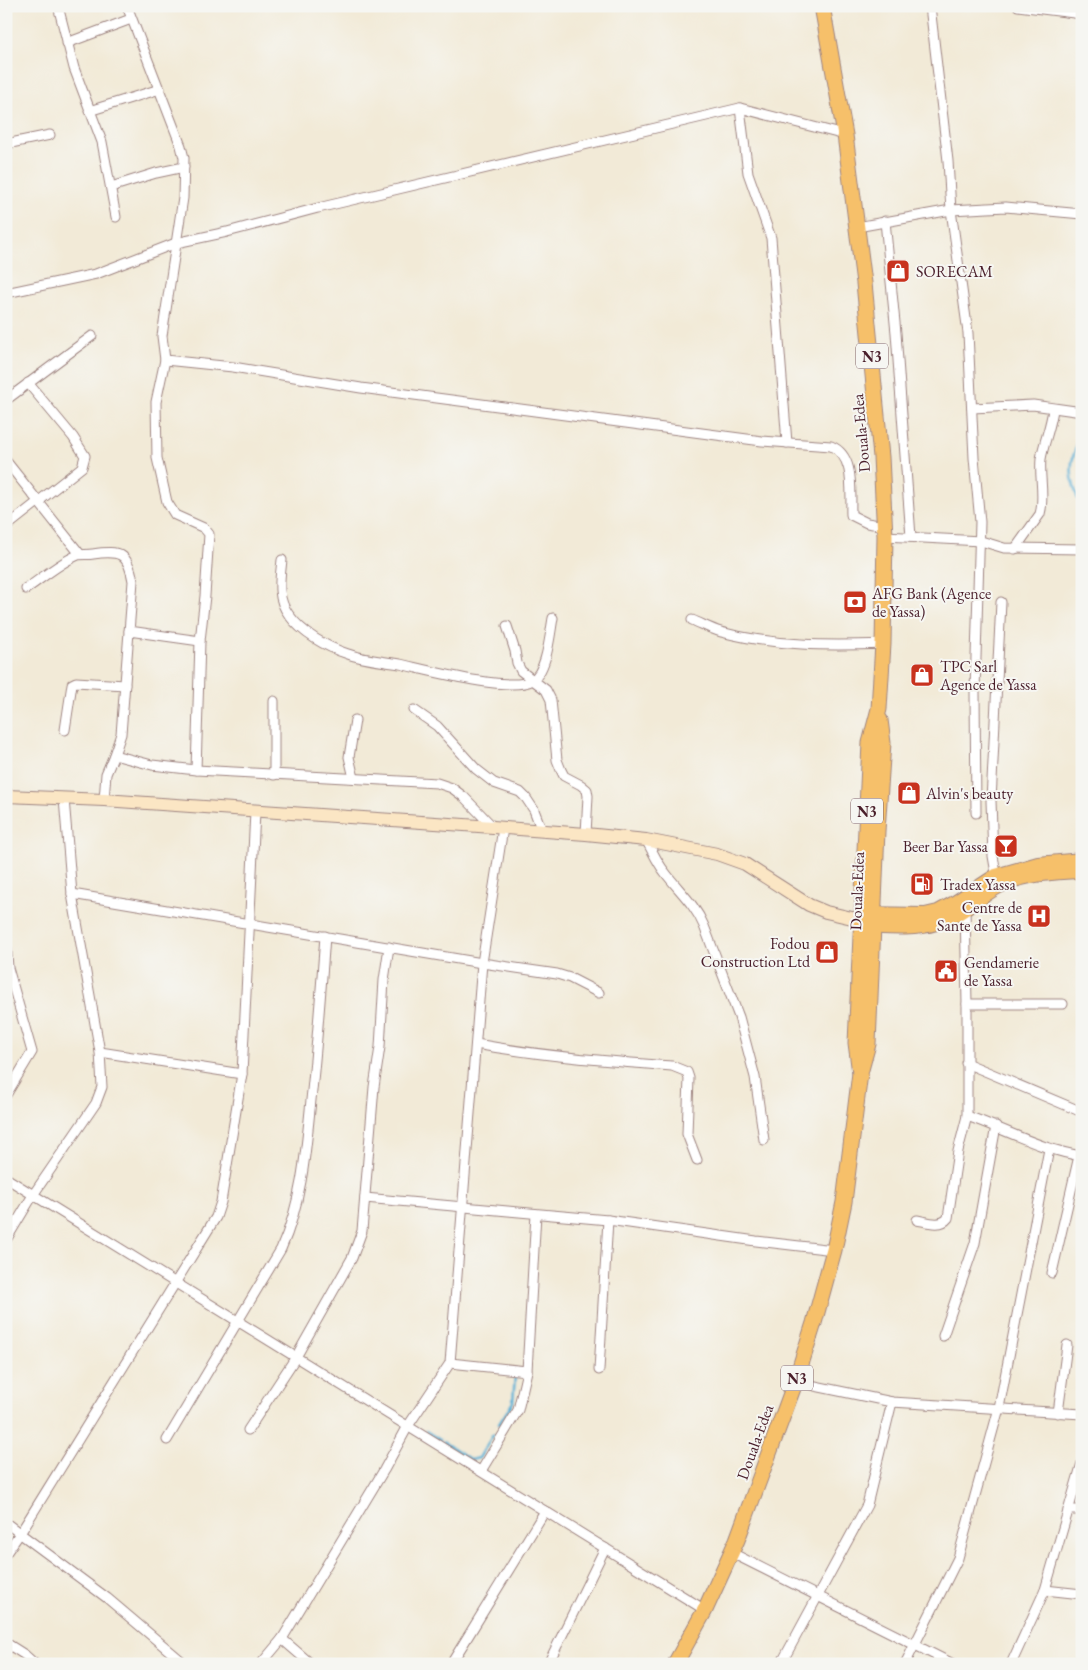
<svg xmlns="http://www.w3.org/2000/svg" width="1088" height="1670" font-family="'EB Garamond',serif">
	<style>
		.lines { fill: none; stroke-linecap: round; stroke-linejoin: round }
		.stream { stroke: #5cb2d8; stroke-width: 2.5 }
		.street-casing { stroke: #9e8481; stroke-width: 11 }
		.secondary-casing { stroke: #9e8481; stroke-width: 14 }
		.primary-casing { stroke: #9e8481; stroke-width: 16 }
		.highway-casing { stroke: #9e8481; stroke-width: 17 }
		.street { stroke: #fff; stroke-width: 9 }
		.secondary { stroke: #fbe6c4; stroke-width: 12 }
		.primary { stroke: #f6c06b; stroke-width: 14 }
		.highway { stroke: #f6c06b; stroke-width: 15 }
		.labels { text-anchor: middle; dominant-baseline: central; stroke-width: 4; stroke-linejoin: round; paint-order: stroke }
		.shield { fill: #f6f6f2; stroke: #7e6067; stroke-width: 1 }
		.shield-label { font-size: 15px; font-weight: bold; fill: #4a1f2b }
		.poi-label { font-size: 16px; fill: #4a1f2b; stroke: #f6f6f2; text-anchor: start }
		.street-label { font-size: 16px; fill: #4a1f2b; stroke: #f6f6f2 }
	</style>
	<rect width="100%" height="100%" fill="#f6f6f2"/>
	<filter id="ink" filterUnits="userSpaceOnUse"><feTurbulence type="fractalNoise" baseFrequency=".02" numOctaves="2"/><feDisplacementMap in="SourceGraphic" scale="10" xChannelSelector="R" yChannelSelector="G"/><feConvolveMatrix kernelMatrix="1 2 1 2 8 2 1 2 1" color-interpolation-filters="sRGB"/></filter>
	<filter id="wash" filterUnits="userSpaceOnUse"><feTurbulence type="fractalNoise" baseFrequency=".0096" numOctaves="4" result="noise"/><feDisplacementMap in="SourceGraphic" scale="20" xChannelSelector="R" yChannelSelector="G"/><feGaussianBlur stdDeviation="1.12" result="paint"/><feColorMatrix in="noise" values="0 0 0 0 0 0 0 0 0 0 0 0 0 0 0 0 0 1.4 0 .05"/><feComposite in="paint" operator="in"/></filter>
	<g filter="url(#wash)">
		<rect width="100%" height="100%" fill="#f2ead7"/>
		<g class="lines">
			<g class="stream">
				<path d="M1082,435C1067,462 1069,480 1082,508"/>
				<path d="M1082,512L1078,553L1082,599"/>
				<path d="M499,1424L513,1402L515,1376"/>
				<path d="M426,1431L440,1440"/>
				<path d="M443,1442L471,1460L479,1458L493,1435"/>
			</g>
		</g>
	</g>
	<g filter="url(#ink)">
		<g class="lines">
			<g class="street-casing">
				<g id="street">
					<path d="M58,6L74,68L102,142L116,217"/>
					<path d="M127,6L181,146L184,158L183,198L162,336L165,360L156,402L157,458L167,502L172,510L175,515L204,528L209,534L205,596L200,641L196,770"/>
					<path d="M930,6L948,161L951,210L968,333L974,458L980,522L975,691L976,813"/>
					<path d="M1018,6L1082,14"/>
					<path d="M67,43L131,19"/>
					<path d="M740,108L748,173L771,238L787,443"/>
					<path d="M89,111L160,89"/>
					<path d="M6,144L50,135"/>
					<path d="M111,187L156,173L184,167"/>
					<path d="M885,221L896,333L911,537"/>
					<path d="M857,227L951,210L1006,207L1082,214"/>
					<path d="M6,293L96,274L176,243L227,232L318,208L740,108L845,135"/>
					<path d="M165,360L233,367L361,388L762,441L831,446C856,456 850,493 851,515L867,523L885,526"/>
					<path d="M6,400L92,336"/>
					<path d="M972,408L1033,405L1082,412"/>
					<path d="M6,461L80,554"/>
					<path d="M6,527L82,467L85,456L73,437L28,383"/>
					<path d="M885,536L981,541L1004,548L1082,549"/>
					<path d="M1015,549L1040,514C1045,497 1039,477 1041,459C1044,442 1051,426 1053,409"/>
					<path d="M282,560C280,579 276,598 289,615C302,633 326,647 348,654C364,660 383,661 400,664C427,670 508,692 531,681C547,673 550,634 553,618"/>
					<path d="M26,589C39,580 64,560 78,555C82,554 88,555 93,554C120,550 128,553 133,581L121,734L114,755L106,774L104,800"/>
					<path d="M692,620C702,624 711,629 721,632C774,646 829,646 883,644"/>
					<path d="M507,626L515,651L517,663L521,671L546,690L551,700L557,760L561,770L564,776L581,785L587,790L588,796L586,834"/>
					<path d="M129,631L200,641"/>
					<path d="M274,701V775"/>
					<path d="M414,710L437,726L476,769L494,783L520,792L526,798L534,810L542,831"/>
					<path d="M65,730L72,684L76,682L125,685"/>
					<path d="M114,755L152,765L196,770L437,783L452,788L464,797L493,827"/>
					<path d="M354,778L349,757L355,720"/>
					<path d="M646,840C652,850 657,862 664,871C678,890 695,904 704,926L739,1017L755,1077L764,1140"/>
					<path d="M997,879L993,856L991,801L1001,602"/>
					<path d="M72,894L482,963L557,974L570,978L599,993"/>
					<path d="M6,940L8,968L32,1052L6,1095"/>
					<path d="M967,1004H1063"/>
					<path d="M476,1044C541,1056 606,1061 672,1066L687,1072L689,1078L687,1134L697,1160"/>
					<path d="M100,1052L242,1074"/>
					<path d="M966,1063L1082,1112"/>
					<path d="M967,1116C1005,1129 1041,1150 1082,1156"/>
					<path d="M6,1178L705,1610"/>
					<path d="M365,1198L608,1220L756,1241L834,1250"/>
					<path d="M917,1220C928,1222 941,1227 948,1218L958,1151L967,1116V1004L965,908"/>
					<path d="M6,1240L33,1195L96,1103L102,1087L100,1052L72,894L64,799"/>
					<path d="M1052,1273L1079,1156"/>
					<path d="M943,1336L975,1243L996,1126"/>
					<path d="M450,1363L527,1371"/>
					<path d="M599,1370L608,1220"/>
					<path d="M796,1380L815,1386L892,1402L1082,1414"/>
					<path d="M1058,1413L1067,1345"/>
					<path d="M248,1430L296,1357L352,1258L362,1231L374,1087L380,1047L384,980L389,947"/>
					<path d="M167,1440L281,1249C302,1202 306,1150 311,1100C317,1045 321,991 325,936"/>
					<path d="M481,1471L518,1410L527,1371L536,1214"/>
					<path d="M1068,1510H1082"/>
					<path d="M6,1523L107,1598L185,1664"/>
					<path d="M6,1553L21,1532L216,1217L221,1202L242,1074L255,812"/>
					<path d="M732,1553L953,1664"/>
					<path d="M1045,1590L1082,1594"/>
					<path d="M282,1639L311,1664"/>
					<path d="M6,1643L25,1655L35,1664"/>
					<path d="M261,1664L282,1639L384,1470L408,1426L450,1363L482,963L503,828"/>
					<path d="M451,1664L545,1511"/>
					<path d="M548,1664L605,1548"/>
					<path d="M781,1664L867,1505L892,1402"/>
					<path d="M905,1664L958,1558L999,1408L1049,1149"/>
					<path d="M1011,1664L1045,1590L1082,1463"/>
				</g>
			</g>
			<g class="secondary-casing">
				<path id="secondary" d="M6,796L104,800L493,827L586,834L646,840L717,854L745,864L809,905L826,912L852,918L862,926"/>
			</g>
			<g class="primary-casing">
				<g id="primary">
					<path d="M863,914L925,915L938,912L956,902L996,876L1038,864L1082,860"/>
					<path d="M863,926C887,927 913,930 936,923C960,916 977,898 999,886C1024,874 1055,872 1082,871"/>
				</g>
			</g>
			<g class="highway-casing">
				<g id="highway">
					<path d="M822,6L845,135L864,283L881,457L885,536L883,644L879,709L870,743L856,1043L860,1073"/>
					<path d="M675,1664L705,1610L737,1540L796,1380L814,1323L834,1250L844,1202L860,1073L868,1044L877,831L883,743L880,720"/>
				</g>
			</g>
			<use href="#street" class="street"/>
			<use href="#secondary" class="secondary"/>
			<use href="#primary" class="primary"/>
			<use href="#highway" class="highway"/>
		</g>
	</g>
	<defs>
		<g id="shop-square" transform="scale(1.25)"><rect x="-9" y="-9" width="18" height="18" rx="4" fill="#c8321e" stroke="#f6f6f2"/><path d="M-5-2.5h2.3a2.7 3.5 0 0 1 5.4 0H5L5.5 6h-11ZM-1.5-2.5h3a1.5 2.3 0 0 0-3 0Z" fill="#fff"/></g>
		<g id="bank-square" transform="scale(1.25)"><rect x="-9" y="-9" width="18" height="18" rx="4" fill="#c8321e" stroke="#f6f6f2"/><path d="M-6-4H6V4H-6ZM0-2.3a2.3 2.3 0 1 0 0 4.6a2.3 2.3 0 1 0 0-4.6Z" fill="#fff"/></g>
		<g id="bar-square" transform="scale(1.25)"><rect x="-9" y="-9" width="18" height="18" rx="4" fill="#c8321e" stroke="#f6f6f2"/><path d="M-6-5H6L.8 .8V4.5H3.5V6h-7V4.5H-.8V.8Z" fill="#fff"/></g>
		<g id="fuel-square" transform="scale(1.25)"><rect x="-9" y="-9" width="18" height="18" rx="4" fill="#c8321e" stroke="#f6f6f2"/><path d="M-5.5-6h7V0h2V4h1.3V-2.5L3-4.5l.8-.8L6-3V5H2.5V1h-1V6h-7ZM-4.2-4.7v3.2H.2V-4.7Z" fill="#fff"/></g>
		<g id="hospital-square" transform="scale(1.25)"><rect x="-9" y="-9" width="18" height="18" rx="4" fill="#c8321e" stroke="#f6f6f2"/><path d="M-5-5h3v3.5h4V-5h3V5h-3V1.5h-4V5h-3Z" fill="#fff"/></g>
		<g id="civic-square" transform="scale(1.25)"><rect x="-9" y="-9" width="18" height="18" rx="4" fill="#c8321e" stroke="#f6f6f2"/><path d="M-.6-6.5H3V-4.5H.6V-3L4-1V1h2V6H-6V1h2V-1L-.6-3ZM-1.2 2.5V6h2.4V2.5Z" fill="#fff"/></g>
	</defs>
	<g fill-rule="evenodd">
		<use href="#shop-square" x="898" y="271"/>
		<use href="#bank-square" x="855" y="602"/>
		<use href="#shop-square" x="922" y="675"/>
		<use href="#shop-square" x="909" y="793"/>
		<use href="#bar-square" x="1006" y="846"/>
		<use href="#fuel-square" x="922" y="884"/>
		<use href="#hospital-square" x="1039" y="916"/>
		<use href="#shop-square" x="827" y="952"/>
		<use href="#civic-square" x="946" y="971"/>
	</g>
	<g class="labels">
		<g class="shield">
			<rect x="856" y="343.5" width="32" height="25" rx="4"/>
			<rect x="851" y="798.5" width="32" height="25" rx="4"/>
			<rect x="781" y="1365.5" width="32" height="25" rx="4"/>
		</g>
		<g class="shield-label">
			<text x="872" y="356">N3</text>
			<text x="867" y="811">N3</text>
			<text x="797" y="1378">N3</text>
		</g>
		<g class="poi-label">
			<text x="916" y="271">SORECAM</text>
			<text x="872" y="593">AFG Bank (Agence<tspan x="872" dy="18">de Yassa)</tspan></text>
			<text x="940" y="666">TPC Sarl<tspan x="940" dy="18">Agence de Yassa</tspan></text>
			<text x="926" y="793">Alvin's beauty</text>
			<text x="988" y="846" text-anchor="end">Beer Bar Yassa</text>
			<text x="940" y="884">Tradex Yassa</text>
			<text x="1022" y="907" text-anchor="end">Centre de<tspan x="1022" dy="18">Sante de Yassa</tspan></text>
			<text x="810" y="943" text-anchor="end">Fodou<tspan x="810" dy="18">Construction Ltd</tspan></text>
			<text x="964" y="962">Gendamerie<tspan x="964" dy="18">de Yassa</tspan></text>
		</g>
		<g class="street-label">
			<text transform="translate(861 433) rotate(-95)">Douala-Edea</text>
			<text transform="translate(857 891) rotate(-88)">Douala-Edea</text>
			<text transform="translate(755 1442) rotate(-70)">Douala-Edea</text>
		</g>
	</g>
	<rect width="1088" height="1670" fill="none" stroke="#f6f6f2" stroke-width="25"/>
</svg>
